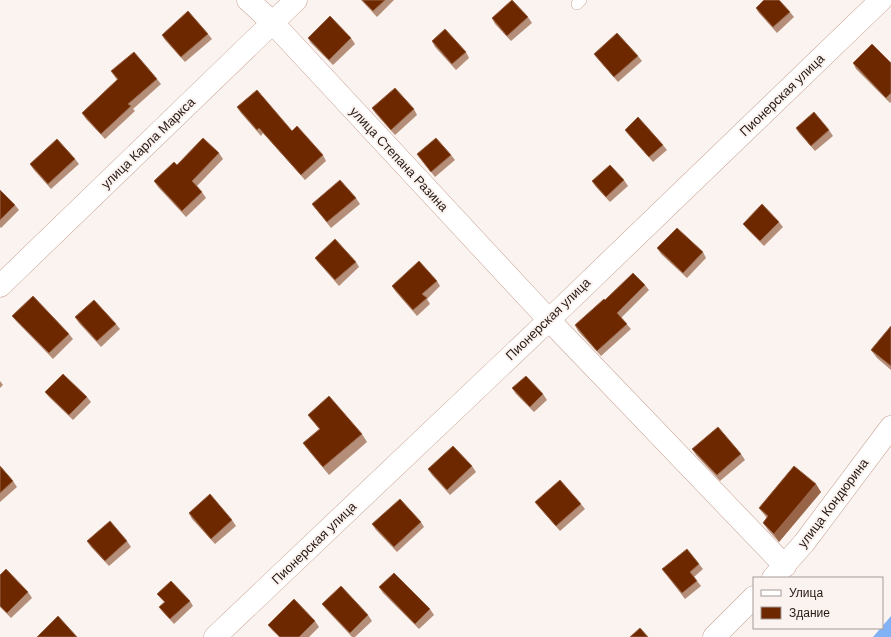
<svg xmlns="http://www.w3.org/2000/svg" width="891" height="637" font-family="Arial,sans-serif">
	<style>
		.water { fill: #81b2f5 }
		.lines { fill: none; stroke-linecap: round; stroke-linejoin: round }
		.service-casing { stroke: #c8a394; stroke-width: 12 }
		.minor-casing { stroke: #c8a394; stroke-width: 23 }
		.secondary-casing { stroke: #c8a394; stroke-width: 23 }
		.primary-casing { stroke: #c8a394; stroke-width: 23 }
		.service { stroke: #fff; stroke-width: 11 }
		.minor { stroke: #fff; stroke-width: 22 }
		.secondary { stroke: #fff; stroke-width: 22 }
		.primary { stroke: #fff; stroke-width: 22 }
		.wall { fill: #b48e78 }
		.shaded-wall { fill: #986548 }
		.building { fill: #6e2800; stroke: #986548 }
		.labels { text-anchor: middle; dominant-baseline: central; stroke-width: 4; stroke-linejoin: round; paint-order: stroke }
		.street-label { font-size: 13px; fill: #251711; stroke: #fbf3f0 }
	</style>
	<rect width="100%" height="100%" fill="#fbf3f0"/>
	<path class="water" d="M891,616V637H873Z"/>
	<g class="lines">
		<g class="service-casing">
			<path id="service" d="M577,4L581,0"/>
		</g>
		<g class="minor-casing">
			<g id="minor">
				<path d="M0,286L296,0"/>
				<path d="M549,320L785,566"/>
				<path d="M773,578L804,543L891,427"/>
				<path d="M714,637L754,597"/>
			</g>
		</g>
		<g class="secondary-casing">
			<path id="secondary" d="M248,0L272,22L549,320"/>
		</g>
		<g class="primary-casing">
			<path id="primary" d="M215,637L549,320L881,0"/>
		</g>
		<use href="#service" class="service"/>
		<use href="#minor" class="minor"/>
		<use href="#secondary" class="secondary"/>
		<use href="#primary" class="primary"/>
	</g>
	<g class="wall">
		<path d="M361,0H394L377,17Z"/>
		<path d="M756,8L790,12L794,17L777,33L759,13Z"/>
		<path d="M528,17L532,23L511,41L495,24L492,18Z"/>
		<path d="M208,34L212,39L185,62L165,40L162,35Z"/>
		<path d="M308,38H351L355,44L333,65L311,43Z"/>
		<path d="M432,41L466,52L469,58L456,70L435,47Z"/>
		<path d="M594,54L638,56L642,61L618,82L598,59Z"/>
		<path d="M853,63H891V102L890,103L856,69Z"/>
		<path d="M111,71L157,79L161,84L133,109L135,111L105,139L86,119L82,113L117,80Z"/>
		<path d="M237,107L292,131L323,155L326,161L305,180L263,133L261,136L241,113Z"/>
		<path d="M372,108L414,109L417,115L395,135L376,114Z"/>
		<path d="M796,128L829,130L833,136L815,151L799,133Z"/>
		<path d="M625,130L663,145L667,150L653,162L629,135Z"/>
		<path d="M219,153L223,159L197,186L202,192L206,198L186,217L158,187L154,181L177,165Z"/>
		<path d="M417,154L451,155L455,160L435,177Z"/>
		<path d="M75,159L79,164L51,189L34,170L30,164Z"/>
		<path d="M624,180L628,186L610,202L596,187L592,181Z"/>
		<path d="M0,190L15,205L19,210L1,228L0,227Z"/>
		<path d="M356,198L360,204L331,228L312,204Z"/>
		<path d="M779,222L783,227L764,246L747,229L743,224Z"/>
		<path d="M657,248L703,252L706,258L687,278L661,254Z"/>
		<path d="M315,258L356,262L359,267L339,286L319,263Z"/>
		<path d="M437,281L440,286L427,299L430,304L417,316L396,292L392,286Z"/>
		<path d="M645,285L649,290L621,318L631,329L601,356L578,331L575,325L605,300Z"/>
		<path d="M12,316L69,334L73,339L53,359L16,321Z"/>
		<path d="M75,317L116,324L120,329L101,347L79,323Z"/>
		<path d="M891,326V370L877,358L871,350Z"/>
		<path d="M0,381L3,385L0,388Z"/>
		<path d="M512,388L543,394L547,400L534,412L516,394Z"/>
		<path d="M45,392L87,397L91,402L73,420L49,397Z"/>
		<path d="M308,415L362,434L367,442L329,475L309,451L303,443L319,429Z"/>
		<path d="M692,449L741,454L745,460L720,481L696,455Z"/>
		<path d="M0,466L13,481L17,487L0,502Z"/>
		<path d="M472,466L476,472L450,495L432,475L428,469Z"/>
		<path d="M821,492L779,542L768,530L763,523L767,518L759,508Z"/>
		<path d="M535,502L581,504L585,509L560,531L539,507Z"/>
		<path d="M189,513L232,520L236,526L215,544L192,519Z"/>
		<path d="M421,522L424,527L397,552L376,530L372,524Z"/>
		<path d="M87,541H127L131,547L109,566L91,547Z"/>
		<path d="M699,564L703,569L694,577L701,586L685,599L662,569Z"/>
		<path d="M0,575L28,592L32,598L11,618L0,607Z"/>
		<path d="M379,587L430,609L434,615L419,629L383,593Z"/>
		<path d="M157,594L190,601L193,606L174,624L163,612L159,607L164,602Z"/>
		<path d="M322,604L368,615L372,621L355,637H352L326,609Z"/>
		<path d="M315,621L319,627L309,637H279L272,630L268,625Z"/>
	</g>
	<path class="shaded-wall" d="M816,484L821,492L779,542L774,534Z"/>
	<g class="building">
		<path d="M362,0H385L373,11Z"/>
		<path d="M512,0L528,17L507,36L492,18Z"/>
		<path d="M764,0H779L790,12L773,27L756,8Z"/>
		<path d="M188,11L208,34L181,57L162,35Z"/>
		<path d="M330,16L351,38L329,60L308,38Z"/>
		<path d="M445,29L466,52L452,64L432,41Z"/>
		<path d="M617,33L638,56L614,77L594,54Z"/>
		<path d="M872,44L891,63V93L886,98L853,63Z"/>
		<path d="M134,52L157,79L128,104L131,106L101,134L82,113L118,79L111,71Z"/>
		<path d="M395,88L414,109L391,130L372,108Z"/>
		<path d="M257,90L292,131L297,126L323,155L301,175L259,128L257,130L237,107Z"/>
		<path d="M814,112L829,130L811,146L796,128Z"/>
		<path d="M638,117L663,145L649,157L625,130Z"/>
		<path d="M203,138L219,153L192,181L202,192L182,211L154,181L174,162L177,165Z"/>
		<path d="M436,138L451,155L431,172L417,154Z"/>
		<path d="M57,139L75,159L48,184L30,164Z"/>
		<path d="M610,165L624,180L606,197L592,181Z"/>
		<path d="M340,180L356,198L327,222L312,204Z"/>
		<path d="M0,190L15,205L0,220Z"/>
		<path d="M762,204L779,222L760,241L743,224Z"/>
		<path d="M677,228L703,252L683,273L657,248Z"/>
		<path d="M335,239L356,262L335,280L315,258Z"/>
		<path d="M419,261L437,281L422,294L427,298L413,310L392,286Z"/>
		<path d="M633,273L645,285L617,313L627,324L597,351L575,325L604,299L605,300Z"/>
		<path d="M33,296L69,334L49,353L12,316Z"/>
		<path d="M94,300L116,324L97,341L75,317Z"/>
		<path d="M891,326V366L871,350Z"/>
		<path d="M63,374L87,397L69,415L45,392Z"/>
		<path d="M526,376L543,394L530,407L512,388Z"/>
		<path d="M329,396L362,434L323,467L303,443L320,429L308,415Z"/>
		<path d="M718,427L741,454L717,475L692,449Z"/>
		<path d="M453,446L472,466L447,490L428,469Z"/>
		<path d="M0,466L13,481L0,493Z"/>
		<path d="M794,466L816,484L774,534L763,523L768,516L759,508Z"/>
		<path d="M560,480L581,504L556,526L535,502Z"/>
		<path d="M210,494L232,520L211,539L189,513Z"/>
		<path d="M400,499L421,522L394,547L372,524Z"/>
		<path d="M110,521L127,541L105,561L87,541Z"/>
		<path d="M687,549L699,564L690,572L697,581L682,593L662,569Z"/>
		<path d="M6,569L28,592L7,613L0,606V575Z"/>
		<path d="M394,573L430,609L415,624L379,587Z"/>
		<path d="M171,581L190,601L170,619L159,607L165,602L157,594Z"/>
		<path d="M341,586L368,615L350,633L322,604Z"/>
		<path d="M294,599L315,621L299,637H280L268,625Z"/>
		<path d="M58,616L77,637H37Z"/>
		<path d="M640,628L648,637H630Z"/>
	</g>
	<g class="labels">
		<g class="street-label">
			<text transform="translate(782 95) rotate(-44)">Пионерская улица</text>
			<text transform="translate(148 143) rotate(-44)">улица Карла Маркса</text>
			<text transform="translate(399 159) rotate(47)">улица Степана Разина</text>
			<text transform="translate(548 319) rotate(-44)">Пионерская улица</text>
			<text transform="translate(833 503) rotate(-53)">улица Кондюрина</text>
			<text transform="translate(314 543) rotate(-44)">Пионерская улица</text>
		</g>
	</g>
	<rect x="753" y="577" width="130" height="52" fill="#fbf3f0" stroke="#a59b97"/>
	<rect x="761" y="590" width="20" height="6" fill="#ffffff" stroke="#a59b97"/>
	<text x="789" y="597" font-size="12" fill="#251711">Улица</text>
	<rect x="761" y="607" width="20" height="12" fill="#6e2800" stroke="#a59b97"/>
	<text x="789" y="617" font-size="12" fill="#251711">Здание</text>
</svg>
